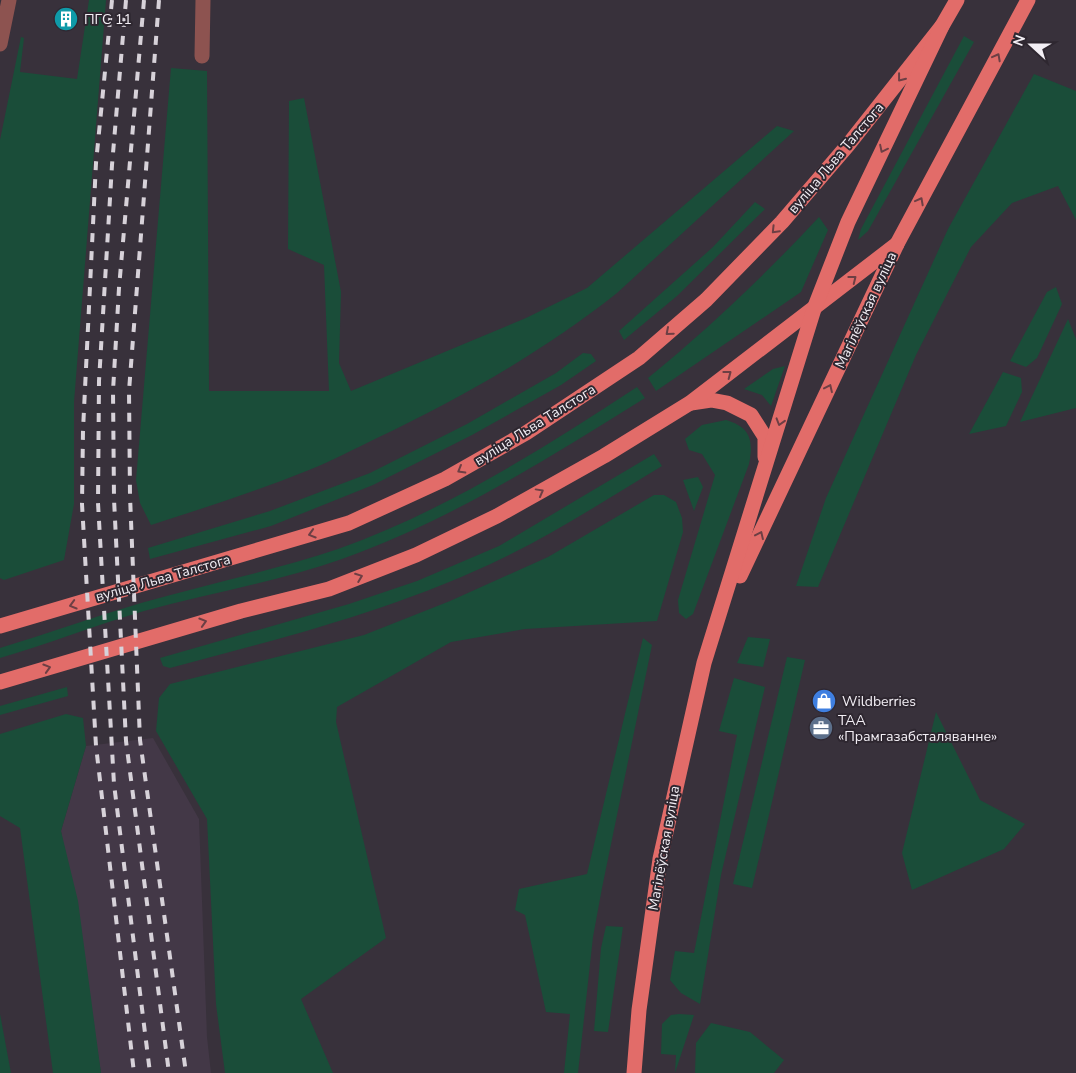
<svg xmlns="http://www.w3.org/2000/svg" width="1076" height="1073" font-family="'Nunito Sans',sans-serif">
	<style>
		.built { fill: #433847 }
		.green { fill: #1a4d39 }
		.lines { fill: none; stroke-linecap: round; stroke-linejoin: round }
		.minor { stroke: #8d5350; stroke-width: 15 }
		.primary { stroke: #e26c69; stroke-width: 15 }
		.rail { stroke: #d7d2d9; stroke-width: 4; stroke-dasharray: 9 9; stroke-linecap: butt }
		.oneway { stroke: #6d3f44 }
		.labels { text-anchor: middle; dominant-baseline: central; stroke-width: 4; stroke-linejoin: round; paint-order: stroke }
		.poi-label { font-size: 14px; fill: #f3eff5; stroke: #2e2730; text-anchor: start }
		.street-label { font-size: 14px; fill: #f3eff5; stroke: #2e2730 }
	</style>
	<rect width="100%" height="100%" fill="#38313b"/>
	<path class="built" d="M153,738L199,819L207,1037L211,1073H101L61,831L86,746Z"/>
	<g class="green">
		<path d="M89,0H106L74,402V504L64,560L4,580L0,578V140L21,37L24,38L20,72L77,79Z"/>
		<path d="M964,36L974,42L868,231L858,240L861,229Z"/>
		<path d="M171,68L207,71L209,391H329L324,265L288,249L289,101L304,98L341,292L339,363L351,391L526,318L587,288L777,126L794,131L617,293C544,351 461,398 377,438C354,449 332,461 309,470C257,491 204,508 151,525L140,503L136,480Z"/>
		<path d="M1034,74L1076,91V220L1058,186L1012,203L971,247L916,355L818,587L796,586L826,498L948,229Z"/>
		<path d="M755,202L765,209L677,296L624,340L619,331L713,247Z"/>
		<path d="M819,217L828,230L801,292L656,391L648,378C709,328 765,275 819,217Z"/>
		<path d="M1056,287L1062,304L1037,358L1026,367L1010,361L1047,292Z"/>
		<path d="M1068,319L1076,339V408L1020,422Z"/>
		<path d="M583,353L591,354L596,361L561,385L472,435L373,485L271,526L150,559L148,548L270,511L370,473L467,424L556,373Z"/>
		<path d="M785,366L771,406L762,395L744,389L773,369Z"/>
		<path d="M1003,372L1021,378L1022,392L1006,426L969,434Z"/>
		<path d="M637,387L645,398C549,458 449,521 342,559C277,582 209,593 144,611C96,625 48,644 0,658V648C47,634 93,617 141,603C206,584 273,571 338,549C443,512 544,448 637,387Z"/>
		<path d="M726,420C750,427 754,440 749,464L693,614L686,619L679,613L678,600L715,475L702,454L689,450L685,439L702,425Z"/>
		<path d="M654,454L662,466C610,497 559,531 505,557C399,609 283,638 170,668L163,666L160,658L349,604L417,581L499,546Z"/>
		<path d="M698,477L703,487L694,511L683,480Z"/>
		<path d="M654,495H664L676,502L682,518L683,532L657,621L525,629L451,642L337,707L336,722L386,938L301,999L333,1073H225L216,1004L207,819L156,731L159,698L170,684L364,635L450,601L548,557Z"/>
		<path d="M748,637L770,639L763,667L737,663Z"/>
		<path d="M643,638L652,645L602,888L593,937L578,1073H564L570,1014L546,1012L525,915L515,910L519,889L587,874Z"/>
		<path d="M787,657L805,660L752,888L733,884Z"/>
		<path d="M734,678L765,687L721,875L700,1004L681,993L670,980L675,951L694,953L737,735L719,731Z"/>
		<path d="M67,687L68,696L0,715V706Z"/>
		<path d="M936,712L980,800L1025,824L1004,849L912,890L902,853Z"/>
		<path d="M66,714L83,718L86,746L61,831L78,901L101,1073H53L20,828L0,816V734Z"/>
		<path d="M606,926L623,927L608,1032L594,1031L601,948Z"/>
		<path d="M0,1014L11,1073H0Z"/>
		<path d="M679,1014L694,1015L675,1073L676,1055L661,1054L662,1024L671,1015Z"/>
		<path d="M711,1023L750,1032L784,1060L774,1073H695L696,1043Z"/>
	</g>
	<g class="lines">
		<g class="minor">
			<path d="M0,44L9,0"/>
			<path d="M202,56L203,0"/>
		</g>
		<g class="primary">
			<path d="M691,403L711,400L727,403L751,415L765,437V457"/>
			<path d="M740,576L897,244L1028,0"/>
			<path d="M0,626L349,523L445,479L526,433L639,358L706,300L782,222L848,145L942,26"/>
			<path d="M0,682L241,611L329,589L416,555L497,516L604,456L690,403L897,244"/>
			<path d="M634,1073L639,1010L660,859L704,663L814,309L848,222L942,26L957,0"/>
		</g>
		<g class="rail">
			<path d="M112,0L96,163L83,430L82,504L96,746L134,1073"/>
			<path d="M126,0L112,165L99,381L98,503L114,784L150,1073"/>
			<path d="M144,0L119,288L113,391L114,499L126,741L169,1073"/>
			<path d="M159,0L129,391L130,496L140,740L186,1073"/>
		</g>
	</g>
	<defs><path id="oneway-chevron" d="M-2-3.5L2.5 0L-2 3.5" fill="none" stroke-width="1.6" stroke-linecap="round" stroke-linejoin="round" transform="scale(1.25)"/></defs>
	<g class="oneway">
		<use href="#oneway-chevron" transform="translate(997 57) rotate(-62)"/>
		<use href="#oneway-chevron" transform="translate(901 78) rotate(128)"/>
		<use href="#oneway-chevron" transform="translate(883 149) rotate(116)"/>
		<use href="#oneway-chevron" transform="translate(920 201) rotate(-62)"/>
		<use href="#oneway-chevron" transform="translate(775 230) rotate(134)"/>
		<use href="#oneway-chevron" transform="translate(853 279) rotate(-38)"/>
		<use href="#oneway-chevron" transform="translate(669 332) rotate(139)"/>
		<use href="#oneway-chevron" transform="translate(728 374) rotate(-37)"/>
		<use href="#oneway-chevron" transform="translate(829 388) rotate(-65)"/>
		<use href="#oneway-chevron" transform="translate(780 422) rotate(107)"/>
		<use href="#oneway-chevron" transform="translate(461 470) rotate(150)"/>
		<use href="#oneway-chevron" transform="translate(540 492) rotate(-29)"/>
		<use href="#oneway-chevron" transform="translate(312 534) rotate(163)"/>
		<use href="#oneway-chevron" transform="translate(760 535) rotate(-65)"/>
		<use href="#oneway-chevron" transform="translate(359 577) rotate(-21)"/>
		<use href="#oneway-chevron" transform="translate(73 605) rotate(164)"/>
		<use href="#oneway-chevron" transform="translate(203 622) rotate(-17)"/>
		<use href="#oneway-chevron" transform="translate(47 668) rotate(-17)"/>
	</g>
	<defs>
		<g id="building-disc" transform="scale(1.25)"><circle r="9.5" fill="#0f9aa8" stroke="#2e2730"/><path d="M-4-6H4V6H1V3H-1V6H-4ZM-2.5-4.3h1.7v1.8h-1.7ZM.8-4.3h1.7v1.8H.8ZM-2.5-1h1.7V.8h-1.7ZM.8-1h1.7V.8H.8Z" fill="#fff"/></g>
		<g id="shop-disc" transform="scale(1.25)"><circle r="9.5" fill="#3f7fe0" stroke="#2e2730"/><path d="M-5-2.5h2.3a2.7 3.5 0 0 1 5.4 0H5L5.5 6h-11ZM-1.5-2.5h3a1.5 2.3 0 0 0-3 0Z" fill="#fff"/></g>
		<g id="office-disc" transform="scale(1.25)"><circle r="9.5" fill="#5c6f8a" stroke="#2e2730"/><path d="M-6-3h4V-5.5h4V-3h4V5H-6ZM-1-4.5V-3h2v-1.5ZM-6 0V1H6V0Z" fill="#fff"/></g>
	</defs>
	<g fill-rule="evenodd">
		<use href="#building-disc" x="66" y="19"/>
		<use href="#shop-disc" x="824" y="701"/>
		<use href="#office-disc" x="821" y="728"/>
	</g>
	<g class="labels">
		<g class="poi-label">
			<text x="84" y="19">ПГС 11</text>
			<text x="842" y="701">Wildberries</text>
			<text x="838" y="720">ТАА<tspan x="838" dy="16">«Прамгазабсталяванне»</tspan></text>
		</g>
		<g class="street-label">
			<text transform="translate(836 158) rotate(-50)">вуліца Льва Талстога</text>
			<text transform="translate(866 310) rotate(-65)">Магілёўская вуліца</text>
			<text transform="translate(535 425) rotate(-32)">вуліца Льва Талстога</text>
			<text transform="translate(163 578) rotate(-16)">вуліца Льва Талстога</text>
			<text transform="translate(664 848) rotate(-80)">Магілёўская вуліца</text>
		</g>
	</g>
	<g transform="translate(1031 45) rotate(291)" stroke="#2e2730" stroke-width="4" paint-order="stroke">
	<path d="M0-4L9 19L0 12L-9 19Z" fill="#f3eff5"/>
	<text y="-8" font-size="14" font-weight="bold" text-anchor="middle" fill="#f3eff5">N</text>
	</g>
</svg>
